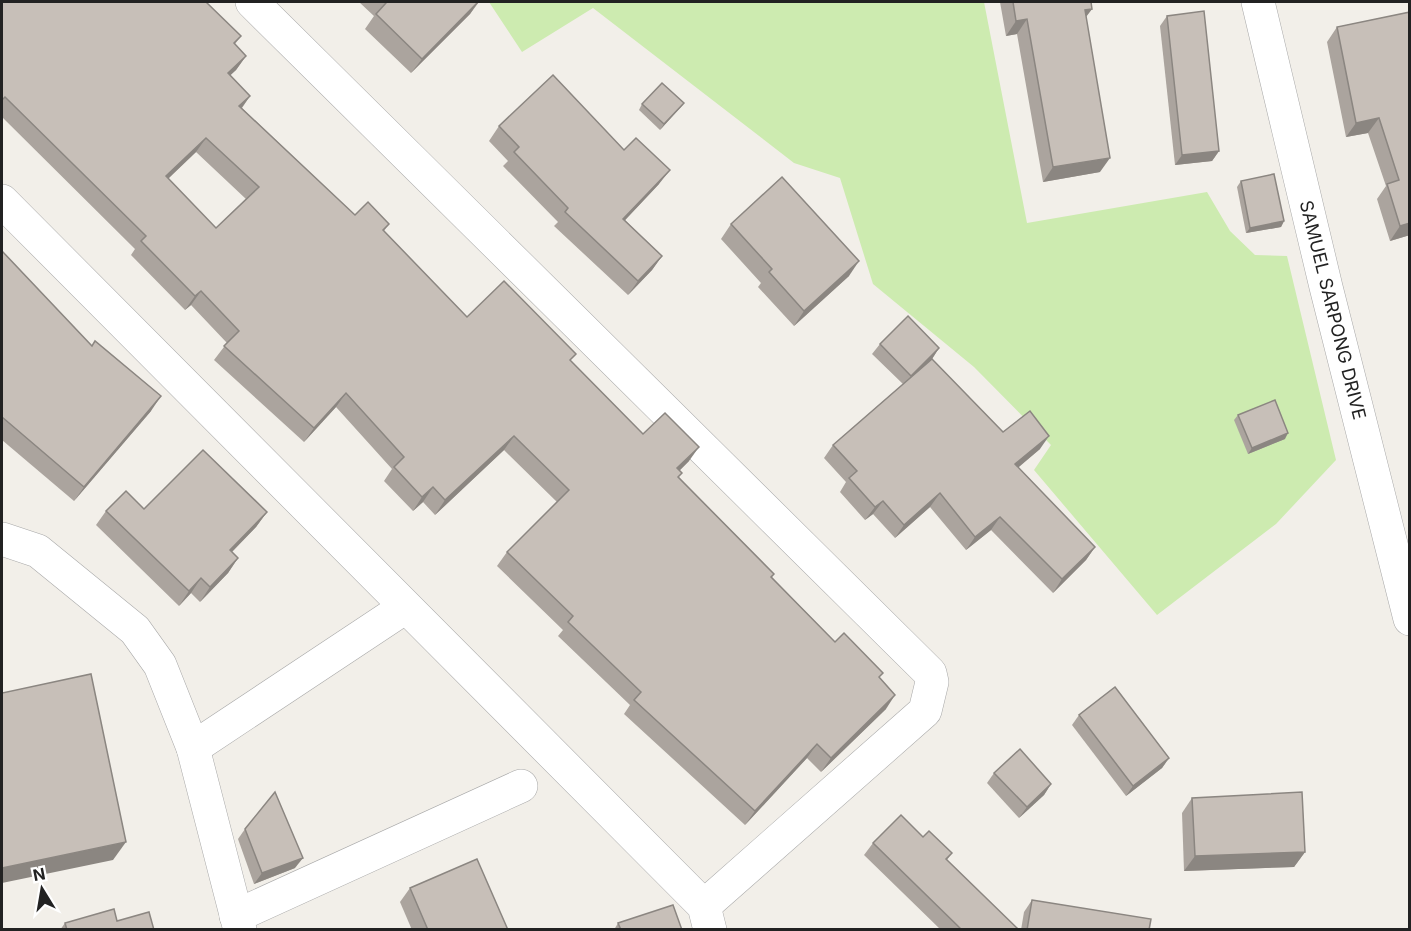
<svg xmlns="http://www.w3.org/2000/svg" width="1411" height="931" font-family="Inter,sans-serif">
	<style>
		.grass { fill: #cdebb0 }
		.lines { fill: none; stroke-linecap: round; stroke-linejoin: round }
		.minor-casing { stroke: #a9a9a9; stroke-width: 34 }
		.minor { stroke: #fff; stroke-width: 33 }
		.wall { fill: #aba49e; fill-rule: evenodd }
		.shaded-wall { fill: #8b8681 }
		.building { fill: #c7bfb8; stroke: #8b8681; stroke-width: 1.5; fill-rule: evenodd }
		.labels { text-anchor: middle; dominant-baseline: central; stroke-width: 5; stroke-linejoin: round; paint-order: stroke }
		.street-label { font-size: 18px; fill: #222; stroke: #fff }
	</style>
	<rect width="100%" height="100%" fill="#f2efe9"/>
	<path class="grass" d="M489,2H984L1027,223L1207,192L1230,231L1255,255L1287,256L1336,460L1276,524L1157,615L1034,470L1051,445L974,367L873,284L840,178L794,163L593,8L522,52Z"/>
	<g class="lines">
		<g class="minor-casing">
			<g id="minor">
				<path d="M252,2L930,673L932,682L925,711L704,906"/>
				<path d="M1258,2L1326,287L1410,619"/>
				<path d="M2,201L704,906L710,930"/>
				<path d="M2,539L38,551L135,630L160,665L193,748L240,930"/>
				<path d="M193,748L404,608"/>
				<path d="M236,916L521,786"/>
			</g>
		</g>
		<use href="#minor" class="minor"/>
	</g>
	<g class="wall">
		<path d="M2,2L241,36L235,44L246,56L236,70L230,75L250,96L242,108L355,215L389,224L384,231L467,317L571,361L643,434L689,461L680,470L679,477L774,574L772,577L835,642L879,678L886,709L821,772L807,758L745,825L624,714L630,705L558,636L563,630L497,566L507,552L557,502L504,450L435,515L423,502L413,511L384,481L392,469L336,407L304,442L214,360L227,343L191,305L185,310L131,255L135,249L2,117ZM196,152L246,199L216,228L168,179Z"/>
		<path d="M359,2H479L470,14L411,73L365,29L374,16Z"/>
		<path d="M1000,2H1091L1092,9L1086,17L1100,172L1043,182L1017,34L1006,36Z"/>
		<path d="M1410,12V235L1390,241L1377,199L1386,186L1368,133L1346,137L1327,42L1337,27Z"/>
		<path d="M1167,16L1219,151L1212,161L1175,165L1160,26Z"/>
		<path d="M684,103L660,130L639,110L642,104Z"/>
		<path d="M499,126L624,150L659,184L625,220L662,256L652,270L628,295L554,226L558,222L503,166L508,161L489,141Z"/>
		<path d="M1241,181L1284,221L1281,227L1246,233L1237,187Z"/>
		<path d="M731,224L849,276L794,326L758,287L761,283L721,239Z"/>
		<path d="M2,251L151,411L74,501L2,440Z"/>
		<path d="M880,344L939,348L932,359L1003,432L1040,449L1018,467L1095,547L1086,560L1053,593L991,530L966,550L930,507L895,538L873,514L865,520L840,492L846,482L824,458L833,445L903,384L872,354Z"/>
		<path d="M1238,415L1285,439L1248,454L1234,420Z"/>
		<path d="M144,509L267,512L256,527L232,552L238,558L228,573L200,602L191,593L179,606L96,525L106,511Z"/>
		<path d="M1079,715L1169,758L1162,768L1126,796L1072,725Z"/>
		<path d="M994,773L1051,784L1044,795L1019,818L987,783Z"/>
		<path d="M1192,798L1305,852L1294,867L1184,871L1182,813Z"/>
		<path d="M245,829L295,868L254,884L238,839Z"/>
		<path d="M923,837L952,853L947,860L1019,930H941L864,855L873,843Z"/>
		<path d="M410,888L508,930H412L400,902Z"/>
		<path d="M1032,900L1149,930H1021L1024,912Z"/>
		<path d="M117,921L154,930H60L65,923Z"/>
		<path d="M618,923L682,930H614Z"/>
	</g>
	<g class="shaded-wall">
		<path d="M478,2L470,14L411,73L422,59Z"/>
		<path d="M1092,9L1081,23L1085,10Z"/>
		<path d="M1027,19L1017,34L1006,36L1016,21Z"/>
		<path d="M246,56L236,70L218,87L228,73Z"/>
		<path d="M250,96L240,110L239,106Z"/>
		<path d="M684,103L680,108L660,130L664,124Z"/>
		<path d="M1379,118L1368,133L1346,137L1356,123Z"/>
		<path d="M206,138L196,152L156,190L166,176Z"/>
		<path d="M1219,151L1212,161L1175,165L1182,155Z"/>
		<path d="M1110,158L1100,172L1043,182L1053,167Z"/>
		<path d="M670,170L659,184L613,233L623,219Z"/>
		<path d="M1284,221L1281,227L1246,233L1250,228Z"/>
		<path d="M1410,223V235L1390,241L1400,226Z"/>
		<path d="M662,256L652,270L628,295L638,281Z"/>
		<path d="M859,261L849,276L794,326L804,311Z"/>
		<path d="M201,291L191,305L185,310L195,296Z"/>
		<path d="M939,348L932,359L904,386L911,376Z"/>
		<path d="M346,393L336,407L304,442L314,428Z"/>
		<path d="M161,396L151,411L74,501L84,487Z"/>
		<path d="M1288,433L1285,439L1248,454L1252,448Z"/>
		<path d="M514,436L504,450L435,515L445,500Z"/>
		<path d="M1049,436L1040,449L1006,478L1015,464Z"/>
		<path d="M699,447L689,461L668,482L677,468Z"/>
		<path d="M433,487L423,502L413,511L422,497Z"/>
		<path d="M940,493L930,507L895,538L904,525Z"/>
		<path d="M883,501L873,514L865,520L875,507Z"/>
		<path d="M267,512L256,527L220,564L230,550Z"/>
		<path d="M1000,517L991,530L966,550L975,537Z"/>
		<path d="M1095,547L1086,560L1053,593L1062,579Z"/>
		<path d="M238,558L228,573L200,602L210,587Z"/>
		<path d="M201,578L191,593L179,606L189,591Z"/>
		<path d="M895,695L886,709L821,772L831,758Z"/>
		<path d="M817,744L807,758L745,825L755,811Z"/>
		<path d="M1169,758L1162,768L1126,796L1133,786Z"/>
		<path d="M1051,784L1044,795L1019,818L1027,807Z"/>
		<path d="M126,842L113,860L2,883V868Z"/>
		<path d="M1305,852L1294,867L1184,871L1195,856Z"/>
		<path d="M303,858L295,868L254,884L262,873Z"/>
	</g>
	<g class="building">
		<path d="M2,2H206L241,36L234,43L246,56L228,73L250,96L239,106L355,215L368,202L389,224L383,230L467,317L504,281L576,354L570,360L643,434L665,413L699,447L677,468L682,473L678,477L774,574L771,577L835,642L844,633L883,673L879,677L895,695L831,758L817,744L755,811L634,700L641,692L568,622L573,616L507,552L569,490L514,436L445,500L433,487L422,497L394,467L404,457L346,393L314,428L224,346L239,331L201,291L195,296L141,241L146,236L5,97L3,99L2,98ZM206,138L259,187L216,228L166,176Z"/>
		<path d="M384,2H478L422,59L376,14L386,3Z"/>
		<path d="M1013,2H1091L1092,9L1085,10L1110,158L1053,167L1027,19L1016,21Z"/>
		<path d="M1204,11L1219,151L1182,155L1167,16Z"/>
		<path d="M1410,12V223L1400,226L1387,184L1399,180L1379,118L1356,123L1337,27Z"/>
		<path d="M553,75L624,150L636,138L670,170L623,219L662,256L638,281L565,212L568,208L514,152L519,147L499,126Z"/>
		<path d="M662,83L684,103L664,124L642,104Z"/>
		<path d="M1274,174L1284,221L1250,228L1241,181Z"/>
		<path d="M782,177L859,261L804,311L769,272L772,269L731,224Z"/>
		<path d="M2,251L92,346L95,341L161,396L84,487L2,417Z"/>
		<path d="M908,316L939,348L911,376L880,344Z"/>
		<path d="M932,359L1003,432L1030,411L1049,436L1015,464L1095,547L1062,579L1000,517L975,537L940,493L904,525L883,501L875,507L849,478L857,471L833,445Z"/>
		<path d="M1275,400L1288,433L1252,448L1238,415Z"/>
		<path d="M203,450L267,512L230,550L238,558L210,587L201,578L189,591L106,511L126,491L144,509Z"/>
		<path d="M91,674L126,842L2,868V693Z"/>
		<path d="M1115,687L1169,758L1133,786L1079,715Z"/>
		<path d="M1020,749L1051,784L1027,807L994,773Z"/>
		<path d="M275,792L303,858L262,873L245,829Z"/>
		<path d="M1302,792L1305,852L1195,856L1192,798Z"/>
		<path d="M901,815L923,837L929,831L952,853L946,859L1019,930H962L873,843Z"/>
		<path d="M477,859L508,930H428L410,888Z"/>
		<path d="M1032,900L1151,919L1149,930H1027Z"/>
		<path d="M673,905L682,930H621L618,923Z"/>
		<path d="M114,909L117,921L149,912L154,930H67L65,923Z"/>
	</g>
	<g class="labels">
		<g class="street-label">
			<text transform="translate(1333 310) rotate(76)">SAMUEL SARPONG DRIVE</text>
		</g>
	</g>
	<rect width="1411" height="931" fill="none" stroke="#222222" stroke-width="6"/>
	<g transform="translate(42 889) rotate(349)" stroke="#ffffff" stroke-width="4.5" paint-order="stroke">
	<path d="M0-4.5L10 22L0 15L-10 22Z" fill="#222222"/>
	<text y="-9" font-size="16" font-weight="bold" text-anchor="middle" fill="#222222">N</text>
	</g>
</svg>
